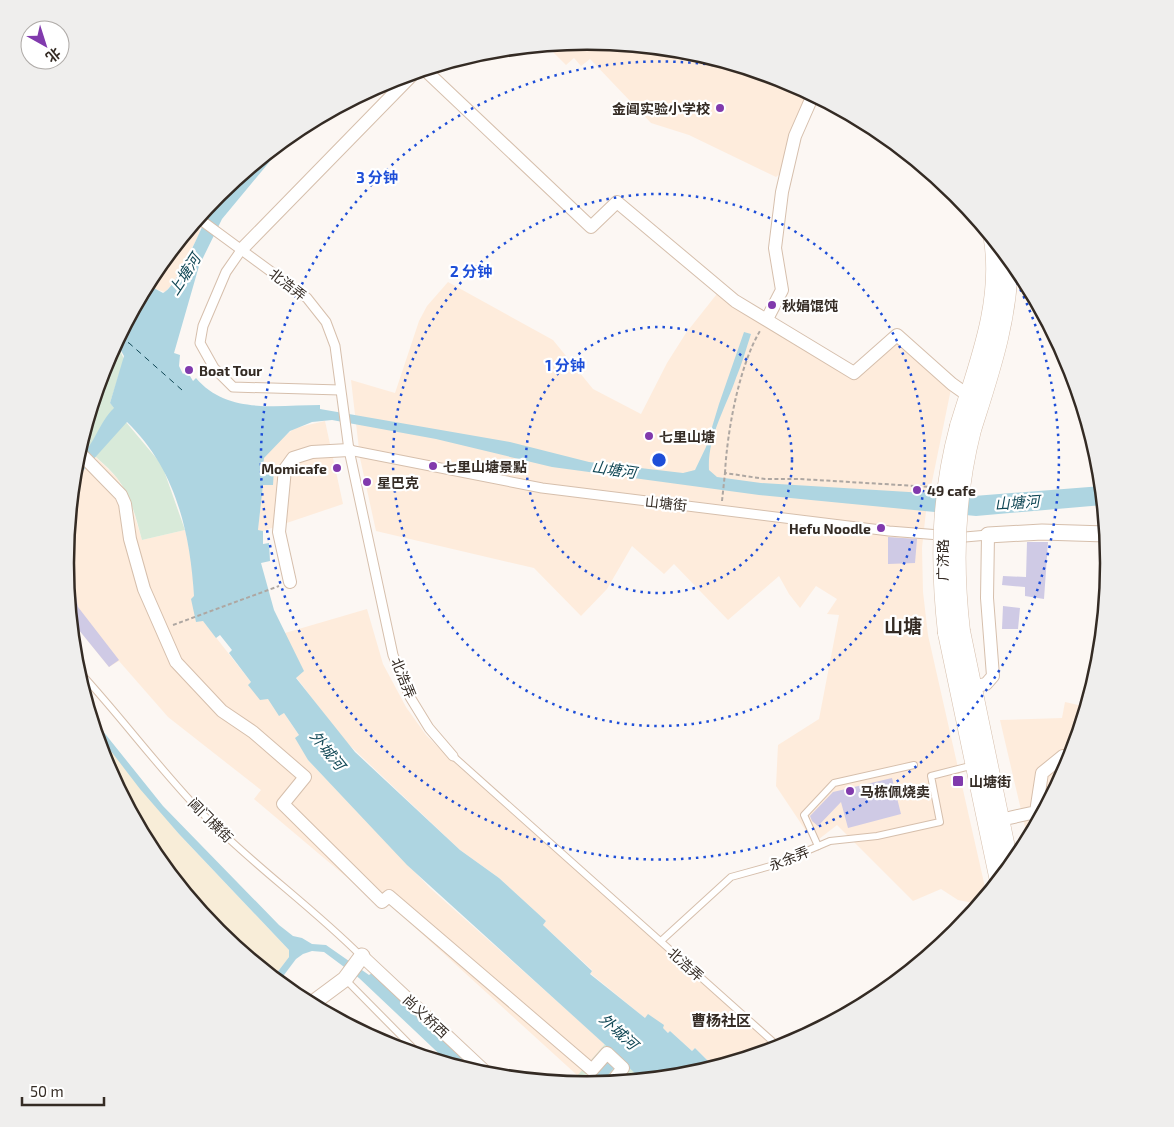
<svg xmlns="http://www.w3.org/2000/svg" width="1174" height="1127" font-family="'Exo 2','Noto Sans SC',sans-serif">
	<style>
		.built { fill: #feecdc }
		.industrial { fill: #f8edd8 }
		.green { fill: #d8ead9 }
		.water { fill: #aed5e1 }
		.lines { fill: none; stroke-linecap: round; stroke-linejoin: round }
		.ferry { stroke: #114856; stroke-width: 1; stroke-dasharray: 6 5; stroke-linecap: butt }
		.building { fill: #cfcae5 }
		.service-casing { stroke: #d6bfac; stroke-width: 8 }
		.pedestrian-casing { stroke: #d6bfac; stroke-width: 11 }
		.minor-casing { stroke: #d6bfac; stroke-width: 14 }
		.tertiary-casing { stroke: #d6bfac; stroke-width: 17 }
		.secondary-casing { stroke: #d6bfac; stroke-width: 19 }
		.path { stroke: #aea7a2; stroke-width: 2; stroke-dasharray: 4 2.5; stroke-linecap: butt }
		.service { stroke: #fff; stroke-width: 6 }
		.pedestrian { stroke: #fff; stroke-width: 9 }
		.minor { stroke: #fff; stroke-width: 12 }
		.tertiary { stroke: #fff; stroke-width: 15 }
		.secondary { stroke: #fff; stroke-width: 18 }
		.secondary-bridge-casing { stroke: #d6bfac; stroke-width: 19; stroke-linecap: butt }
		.secondary-bridge { stroke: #fff; stroke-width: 18 }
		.ring { fill: none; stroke: #1d4ed8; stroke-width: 2.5; stroke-dasharray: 2.5 5 }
		.poi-dot { fill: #813aad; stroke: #fff; stroke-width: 2 }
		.labels { text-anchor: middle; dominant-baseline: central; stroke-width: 4.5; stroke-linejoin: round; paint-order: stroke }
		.poi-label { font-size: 14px; font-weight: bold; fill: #342b24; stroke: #fff; text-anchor: start }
		.street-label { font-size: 14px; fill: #342b24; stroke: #fff }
		.water-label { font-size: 15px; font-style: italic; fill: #114856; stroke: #fff }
		.neighbourhood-label { font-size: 15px; font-weight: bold; fill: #342b24; stroke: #fff }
		.district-label { font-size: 19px; font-weight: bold; fill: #342b24; stroke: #fff }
		.rim { fill: none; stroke: #342b24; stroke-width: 2.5 }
		.centre { fill: #1d4ed8; stroke: #fff; stroke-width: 2.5 }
		.ring-label { font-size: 15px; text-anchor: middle; font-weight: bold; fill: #1d4ed8; stroke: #fff; stroke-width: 4.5; stroke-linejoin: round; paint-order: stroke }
	</style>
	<rect width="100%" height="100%" fill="#fcf7f3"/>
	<g class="built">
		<path d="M587,41L689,51L787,81L809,93L781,173L776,177L689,135L651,123L590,59L581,66L574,58L566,65L546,45Z"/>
		<path d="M239,177L210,213L205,210L218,194Z"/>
		<path d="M192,226L201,231L173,283L165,292L152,288L142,303L134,308L153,273Z"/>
		<path d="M448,282L553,340L593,389L641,414L667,363L686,333L720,290L853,372L897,335L952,384L926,511L922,548L923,592L928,635L987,896L982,901L973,903L958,900L941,889L913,901L837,825L814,843L776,786L778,745L819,719L839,615L827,614L837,599L816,586L800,608L789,594L779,576L728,620L674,564L664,574L632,546L607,589L581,616L534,568L376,531L360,458L351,380L395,393L419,321L427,306Z"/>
		<path d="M325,421L343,504L263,531L258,530L263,485L274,470L263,468L264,458L282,438L295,428Z"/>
		<path d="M95,456L117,478L124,489L130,500L142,540L185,530L192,562L194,596L203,621L251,682L284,713L299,735L308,760L430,888L605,1044L578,1076L387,902L382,907L254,799L261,790L168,717L119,661L109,667L70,619L65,563L73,482Z"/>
		<path d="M367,609L383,664L406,707L426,735L447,756L777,1049L715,1068L695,1048L692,1051L670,1031L669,1033L645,1018L590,973L592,970L543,925L546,921L499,878L460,850L343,739L296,677L285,633Z"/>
		<path d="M1065,702L1087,707L1069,764L1028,840L1000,720L1062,718Z"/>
	</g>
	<path class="industrial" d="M108,747L179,834L289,950V957L273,978L218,933L153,853L104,763L101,753Z"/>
	<g class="green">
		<path d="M116,342L124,359L110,403L162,465L185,530L142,540C136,518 131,496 117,478C106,464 92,455 81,442L105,363Z"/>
		<path d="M605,1044L642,1080L587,1086L570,1084Z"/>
	</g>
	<g class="water">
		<path d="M295,131L222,219L199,266L174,353L180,355L179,366L183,374L187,371L193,381L196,378C227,415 278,405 320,405V409L510,442L589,462L683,473L695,470L706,447L719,404L744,332L751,334C746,349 742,364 736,378C726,407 707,438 709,470L717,477L761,483L974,496L1102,486L1103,505L976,516L759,495L552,467L436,439L332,420L312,422L290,431L264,458L263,468L274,470L273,485H263L258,530L263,531V544L269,543L270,561L261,563L274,610L304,671L296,678L355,752L460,850L499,878L546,921L543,925L592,971L590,974L645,1018L648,1014L664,1025L663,1028L668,1033L670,1031L692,1051L695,1048L715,1068L689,1076L642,1080L621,1060L600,1084L585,1086L613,1052L407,865L308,760L295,738L299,735L284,713L279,716L268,699L260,700L248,685L251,682L229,653L232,650L220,635L216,638L203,621L196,622L191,599L194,596C190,531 175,468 127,422L73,482L75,463C95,445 99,422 114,408L110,403L124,356L116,342L134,308L142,303L152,287L163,293C177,287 199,232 207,217C226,181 264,156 295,131Z"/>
		<path d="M90,715L163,806L279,925L293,936L302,938L312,944L326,945L369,975L372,973L484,1076L451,1065L359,978L324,952L312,951L303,954L296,959L278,983L273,978L289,957V950L179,834L140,789L94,729Z"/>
	</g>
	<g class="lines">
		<path class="ferry" d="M118,338L129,343L182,390"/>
	</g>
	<g class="building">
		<path d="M888,537L917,539L915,563L888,564Z"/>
		<path d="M1027,542H1048L1044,599L1025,596V587L1002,585L1003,576L1026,577Z"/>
		<path d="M73,580L78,607L119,660L109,667L70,619L67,581Z"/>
		<path d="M1003,606L1020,608L1018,629H1002Z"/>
		<path d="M892,778L901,814L848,828L841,802L818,826L812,821L810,816L833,792Z"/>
	</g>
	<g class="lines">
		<g class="service-casing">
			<g id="service">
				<path d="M76,668C119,714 156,765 200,811C250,863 310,905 361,956"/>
				<path d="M453,756L780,1048"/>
				<path d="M818,846L804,815L834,783L914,765"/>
				<path d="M661,941L731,877L774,865L830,841L877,836L940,822L931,776L974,765"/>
				<path d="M346,980L421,1056"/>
			</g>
		</g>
		<g class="pedestrian-casing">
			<g id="pedestrian">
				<path d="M198,218L307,298L326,322L335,346L349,450L393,655L410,697L429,728L453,756"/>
				<path d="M242,249L226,272L203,326L200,343L214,368L233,387L340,390"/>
				<path d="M349,450L542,488L889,531L965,537L988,535"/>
			</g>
		</g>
		<g class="minor-casing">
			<g id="minor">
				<path d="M425,70L591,227L617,202L735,301L854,373L897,335L952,384L969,396"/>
				<path d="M242,249L414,73"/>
				<path d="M767,319L782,290L775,248L782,192L795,136L813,95"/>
				<path d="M78,451L121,495L125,504L130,539L144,589L176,662L222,711L253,732L305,777L283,804L382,902L389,896L592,1070L607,1053L623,1068L611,1083"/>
				<path d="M290,582L279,532L285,469L293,458L312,452L349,450"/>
				<path d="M971,687L986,684L993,676L987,598L988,535"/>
				<path d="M1000,820L1036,812L1042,773L1063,756L1071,757"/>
				<path d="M362,956L490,1076"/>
			</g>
		</g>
		<g class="tertiary-casing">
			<g id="tertiary">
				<path d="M988,535L1042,532L1106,534"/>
				<path d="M310,1005L345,979L362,956"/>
			</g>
		</g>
		<g class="secondary-casing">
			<g id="secondary">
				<path d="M959,426C977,366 1003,304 993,240"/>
				<path d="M972,430C990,373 1009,319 1009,258"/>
				<path d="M961,631L1010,867"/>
				<path d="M947,633L999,881"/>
			</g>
		</g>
		<g class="path">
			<path d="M725,473C727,432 739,366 760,331"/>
			<path d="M722,501L725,473L765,479H800L933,487"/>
			<path d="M173,625L279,586"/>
			<path d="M631,1076L637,1081"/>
		</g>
		<use href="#service" class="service"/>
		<use href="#pedestrian" class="pedestrian"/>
		<use href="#minor" class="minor"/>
		<use href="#tertiary" class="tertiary"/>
		<use href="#secondary" class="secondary"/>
		<g class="secondary-bridge-casing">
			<g id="secondary-bridge">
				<path d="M961,631C953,562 955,497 972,430"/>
				<path d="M947,633C939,562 940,496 959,426"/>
			</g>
		</g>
		<use href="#secondary-bridge" class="secondary-bridge"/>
	</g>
	<g class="ring">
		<circle cx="659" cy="460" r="133"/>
		<circle cx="659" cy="460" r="266"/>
		<path d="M982 225A399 399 0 1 1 792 84"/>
	</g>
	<g class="poi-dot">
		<circle cx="720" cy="108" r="5"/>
		<circle cx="772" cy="305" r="5"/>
		<circle cx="189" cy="370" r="5"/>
		<circle cx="649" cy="436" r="5"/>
		<circle cx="433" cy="466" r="5"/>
		<circle cx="337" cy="468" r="5"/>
		<circle cx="367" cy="482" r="5"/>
		<circle cx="917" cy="490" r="5"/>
		<circle cx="881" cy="528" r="5"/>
		<rect x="952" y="775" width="12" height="12" rx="2.5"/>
		<circle cx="850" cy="791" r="5"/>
	</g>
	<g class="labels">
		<g class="poi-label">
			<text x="710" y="108" text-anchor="end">金阊实验小学校</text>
			<text x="782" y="305">秋娟馄饨</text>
			<text x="199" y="370">Boat Tour</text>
			<text x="659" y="436">七里山塘</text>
			<text x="443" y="466">七里山塘景點</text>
			<text x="327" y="468" text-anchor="end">Momicafe</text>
			<text x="377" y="482">星巴克</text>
			<text x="927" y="490">49 cafe</text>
			<text x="871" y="528" text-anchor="end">Hefu Noodle</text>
			<text x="969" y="781">山塘街</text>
			<text x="860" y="791">马栋佩烧卖</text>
		</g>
		<g class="street-label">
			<text transform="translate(288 284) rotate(38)">北浩弄</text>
			<text transform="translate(666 503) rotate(6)">山塘街</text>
			<text transform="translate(942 560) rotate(-90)">广济路</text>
			<text transform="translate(404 678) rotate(68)">北浩弄</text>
			<text transform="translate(211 820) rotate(45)">阊门横街</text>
			<text transform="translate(789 858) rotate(-22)">永余弄</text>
			<text transform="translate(686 964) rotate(42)">北浩弄</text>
			<text transform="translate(426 1016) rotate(43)">尚义桥西</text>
		</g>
		<g class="water-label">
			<text transform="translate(184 274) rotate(-57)">上塘河</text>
			<text transform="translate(614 469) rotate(8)">山塘河</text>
			<text transform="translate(1017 502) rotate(-4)">山塘河</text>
			<text transform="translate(328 750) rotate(51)">外城河</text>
			<text transform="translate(619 1031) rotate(42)">外城河</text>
		</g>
		<g class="neighbourhood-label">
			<text x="721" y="1020">曹杨社区</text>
		</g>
		<g class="district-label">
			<text x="903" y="625">山塘</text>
		</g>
	</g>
	<path d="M0 0H1174V1127H0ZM74 563a513 513 0 1 1 1026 0a513 513 0 1 1-1026 0Z" fill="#efeeed" fill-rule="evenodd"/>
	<path class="rim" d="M74 563a513 513 0 1 1 1026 0a513 513 0 1 1-1026 0Z"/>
	<circle cx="659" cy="460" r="8" class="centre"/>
	<g class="ring-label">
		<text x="377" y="183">3 分钟</text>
		<text x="471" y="277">2 分钟</text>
		<text x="565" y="371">1 分钟</text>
	</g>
	<g transform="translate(45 45) rotate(141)"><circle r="24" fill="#ffffff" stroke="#aeaaa7"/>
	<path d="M0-4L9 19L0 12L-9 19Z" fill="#813aad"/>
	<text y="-8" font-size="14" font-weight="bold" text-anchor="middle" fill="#342b24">北</text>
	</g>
	<path d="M22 1097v8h82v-8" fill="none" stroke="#342b24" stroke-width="2.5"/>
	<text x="30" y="1097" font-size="15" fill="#342b24" stroke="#ffffff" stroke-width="4" paint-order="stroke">50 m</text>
</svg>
